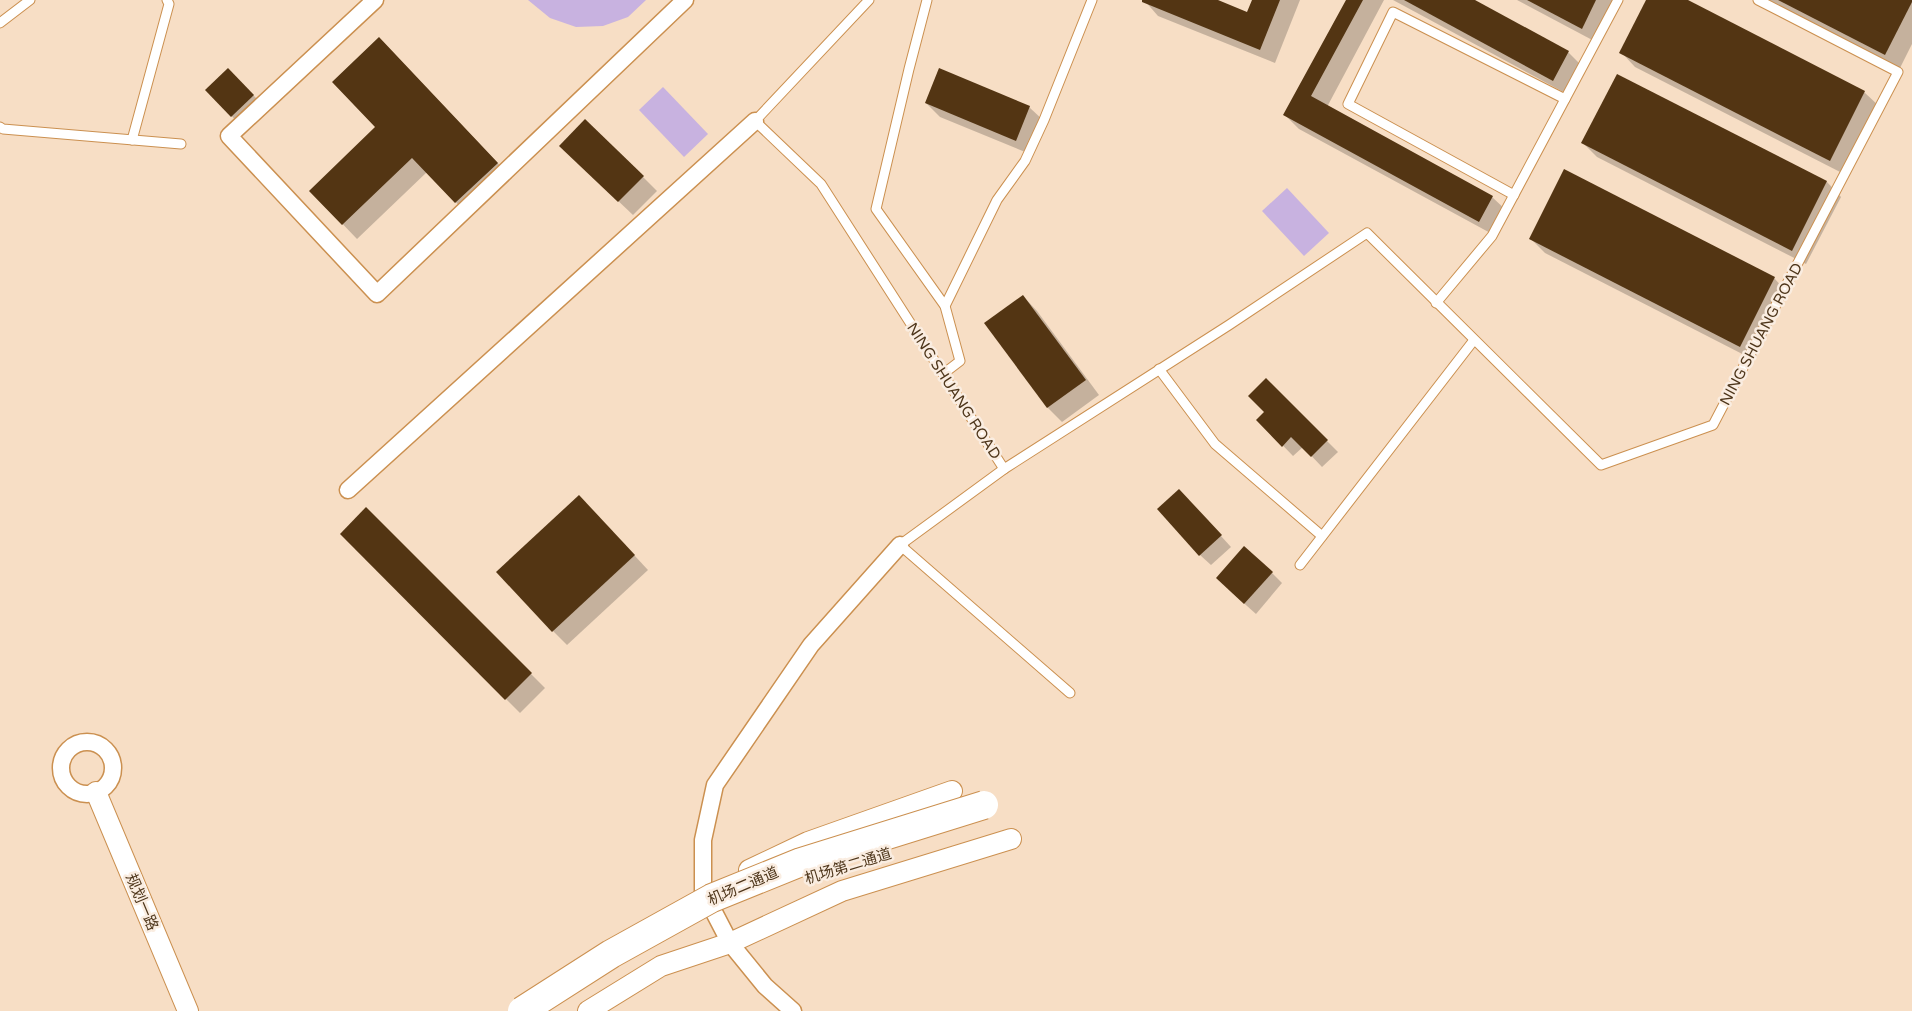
<svg xmlns="http://www.w3.org/2000/svg" width="1912" height="1011" font-family="'Varela Round','Noto Sans SC',sans-serif">
	<style>
		.green { fill: #c8b2e0 }
		.shadow { fill: #0003 }
		.building { fill: #533513 }
		.lines { fill: none; stroke-linecap: round; stroke-linejoin: round }
		.service-casing { stroke: #cb9050; stroke-width: 11 }
		.minor-casing { stroke: #cb9050; stroke-width: 19 }
		.tertiary-casing { stroke: #cb9050; stroke-width: 22 }
		.service { stroke: #fff; stroke-width: 9 }
		.minor { stroke: #fff; stroke-width: 16 }
		.tertiary { stroke: #fff; stroke-width: 20 }
		.trunk-bridge-casing { stroke: #cb9050; stroke-width: 30; stroke-linecap: butt }
		.trunk-bridge { stroke: #fff; stroke-width: 28 }
		.labels { text-anchor: middle; dominant-baseline: central; stroke-width: 5; stroke-linejoin: round; paint-order: stroke }
		.street-label { font-size: 15px; fill: #4e361b; stroke: #faede1 }
	</style>
	<rect width="100%" height="100%" fill="#f7dec5"/>
	<g class="green">
		<path d="M528,0H646L628,17L603,26L576,27L550,18Z"/>
		<path d="M663,87L708,134L684,157L639,110Z"/>
		<path d="M1287,188L1329,233L1304,256L1262,211Z"/>
	</g>
	<g class="shadow">
		<path d="M1144,0H1214L1248,14L1254,0H1300L1275,63L1158,16Z"/>
		<path d="M1347,0H1384L1327,107L1492,197L1507,211L1494,235L1299,129L1285,115Z"/>
		<path d="M1393,0H1473L1568,52L1582,66L1567,94Z"/>
		<path d="M1517,0H1618L1596,42Z"/>
		<path d="M1647,0H1685L1864,92L1879,106L1844,174L1635,67L1621,52Z"/>
		<path d="M1767,0H1912V44L1900,68Z"/>
		<path d="M393,53L512,178L470,217L427,172L357,239L311,191L377,128Z"/>
		<path d="M228,70L264,106L242,127L207,90Z"/>
		<path d="M1617,75L1827,182L1841,197L1806,264L1597,157L1583,143Z"/>
		<path d="M926,103L1029,107L1044,121L1030,154L940,117Z"/>
		<path d="M575,160L643,177L657,191L633,215Z"/>
		<path d="M1531,239L1774,278L1788,293L1754,360L1545,253Z"/>
		<path d="M1023,296L1037,311L1099,395L1062,422L1048,408L986,323Z"/>
		<path d="M1266,380L1338,452L1322,467L1303,447L1293,456L1258,420L1266,412Z"/>
		<path d="M1189,501L1231,547L1211,565L1200,555Z"/>
		<path d="M366,509L545,688L520,713L341,534Z"/>
		<path d="M593,511L648,570L567,645L553,631Z"/>
		<path d="M1272,573L1282,583L1256,614L1228,589Z"/>
	</g>
	<g class="building">
		<path d="M1142,0H1218L1247,12L1252,0H1280L1260,50L1142,2Z"/>
		<path d="M1346,0H1363L1311,96L1493,196L1479,222L1283,115Z"/>
		<path d="M1404,0H1475L1569,51L1553,81Z"/>
		<path d="M1527,0H1596L1582,29Z"/>
		<path d="M1646,0H1688L1865,91L1830,161L1619,53Z"/>
		<path d="M1778,0H1912V2L1885,55Z"/>
		<path d="M379,37L498,163L455,203L412,158L342,225L309,191L375,127L332,82Z"/>
		<path d="M228,68L254,95L231,117L205,90Z"/>
		<path d="M939,68L1030,106L1016,141L925,103Z"/>
		<path d="M1617,74L1827,181L1792,251L1581,143Z"/>
		<path d="M585,119L644,176L618,202L559,146Z"/>
		<path d="M1564,169L1775,277L1740,347L1529,239Z"/>
		<path d="M1023,295L1086,380L1047,408L984,323Z"/>
		<path d="M1266,378L1328,440L1311,457L1291,437L1282,447L1256,420L1264,412L1248,396Z"/>
		<path d="M1179,489L1222,535L1199,556L1157,509Z"/>
		<path d="M579,495L635,555L552,632L496,572Z"/>
		<path d="M366,507L532,673L505,700L340,534Z"/>
		<path d="M1244,546L1273,572L1244,604L1216,578Z"/>
	</g>
	<g class="lines">
		<g class="service-casing">
			<g id="service">
				<path d="M869,0L755,121L821,184L1004,469L1229,325L1367,233L1601,465L1713,425L1898,72L1758,0"/>
				<path d="M927,0L909,69L876,209L945,306L960,361L943,374"/>
				<path d="M0,23L30,0"/>
				<path d="M0,127L3,129L181,144"/>
				<path d="M132,140L169,4L167,0"/>
				<path d="M1514,195L1348,104L1393,12L1565,99"/>
				<path d="M1436,303L1492,236L1618,0"/>
				<path d="M945,306L997,200L1025,161L1044,120L1092,0"/>
				<path d="M1159,369L1215,444L1322,536"/>
				<path d="M1004,469L900,545L1070,693"/>
				<path d="M1300,565L1474,340"/>
			</g>
		</g>
		<g class="minor-casing">
			<g id="minor">
				<path d="M375,0L229,136L377,294L685,0"/>
				<path d="M348,490L755,121"/>
				<circle cx="87" cy="768" r="26"/>
				<path d="M793,1011L765,986L730,943L703,891V840L715,785L811,645L900,545"/>
			</g>
		</g>
		<g class="tertiary-casing">
			<g id="tertiary">
				<path d="M96,792L188,1011"/>
				<path d="M749,870L808,842L952,791"/>
				<path d="M588,1011L661,966L730,943L842,891L1011,839"/>
			</g>
		</g>
		<use href="#service" class="service"/>
		<use href="#minor" class="minor"/>
		<use href="#tertiary" class="tertiary"/>
		<g class="trunk-bridge-casing">
			<path id="trunk-bridge" d="M522,1011L611,954L712,898L801,862L984,805"/>
		</g>
		<use href="#trunk-bridge" class="trunk-bridge"/>
	</g>
	<g class="labels">
		<g class="street-label">
			<text transform="translate(1761 334) rotate(-62)">NING SHUANG ROAD</text>
			<text transform="translate(954 391) rotate(57)">NING SHUANG ROAD</text>
			<text transform="translate(848 866) rotate(-17)">机场第二通道</text>
			<text transform="translate(743 886) rotate(-23)">机场二通道</text>
			<text transform="translate(142 902) rotate(67)">规划一路</text>
		</g>
	</g>
</svg>
